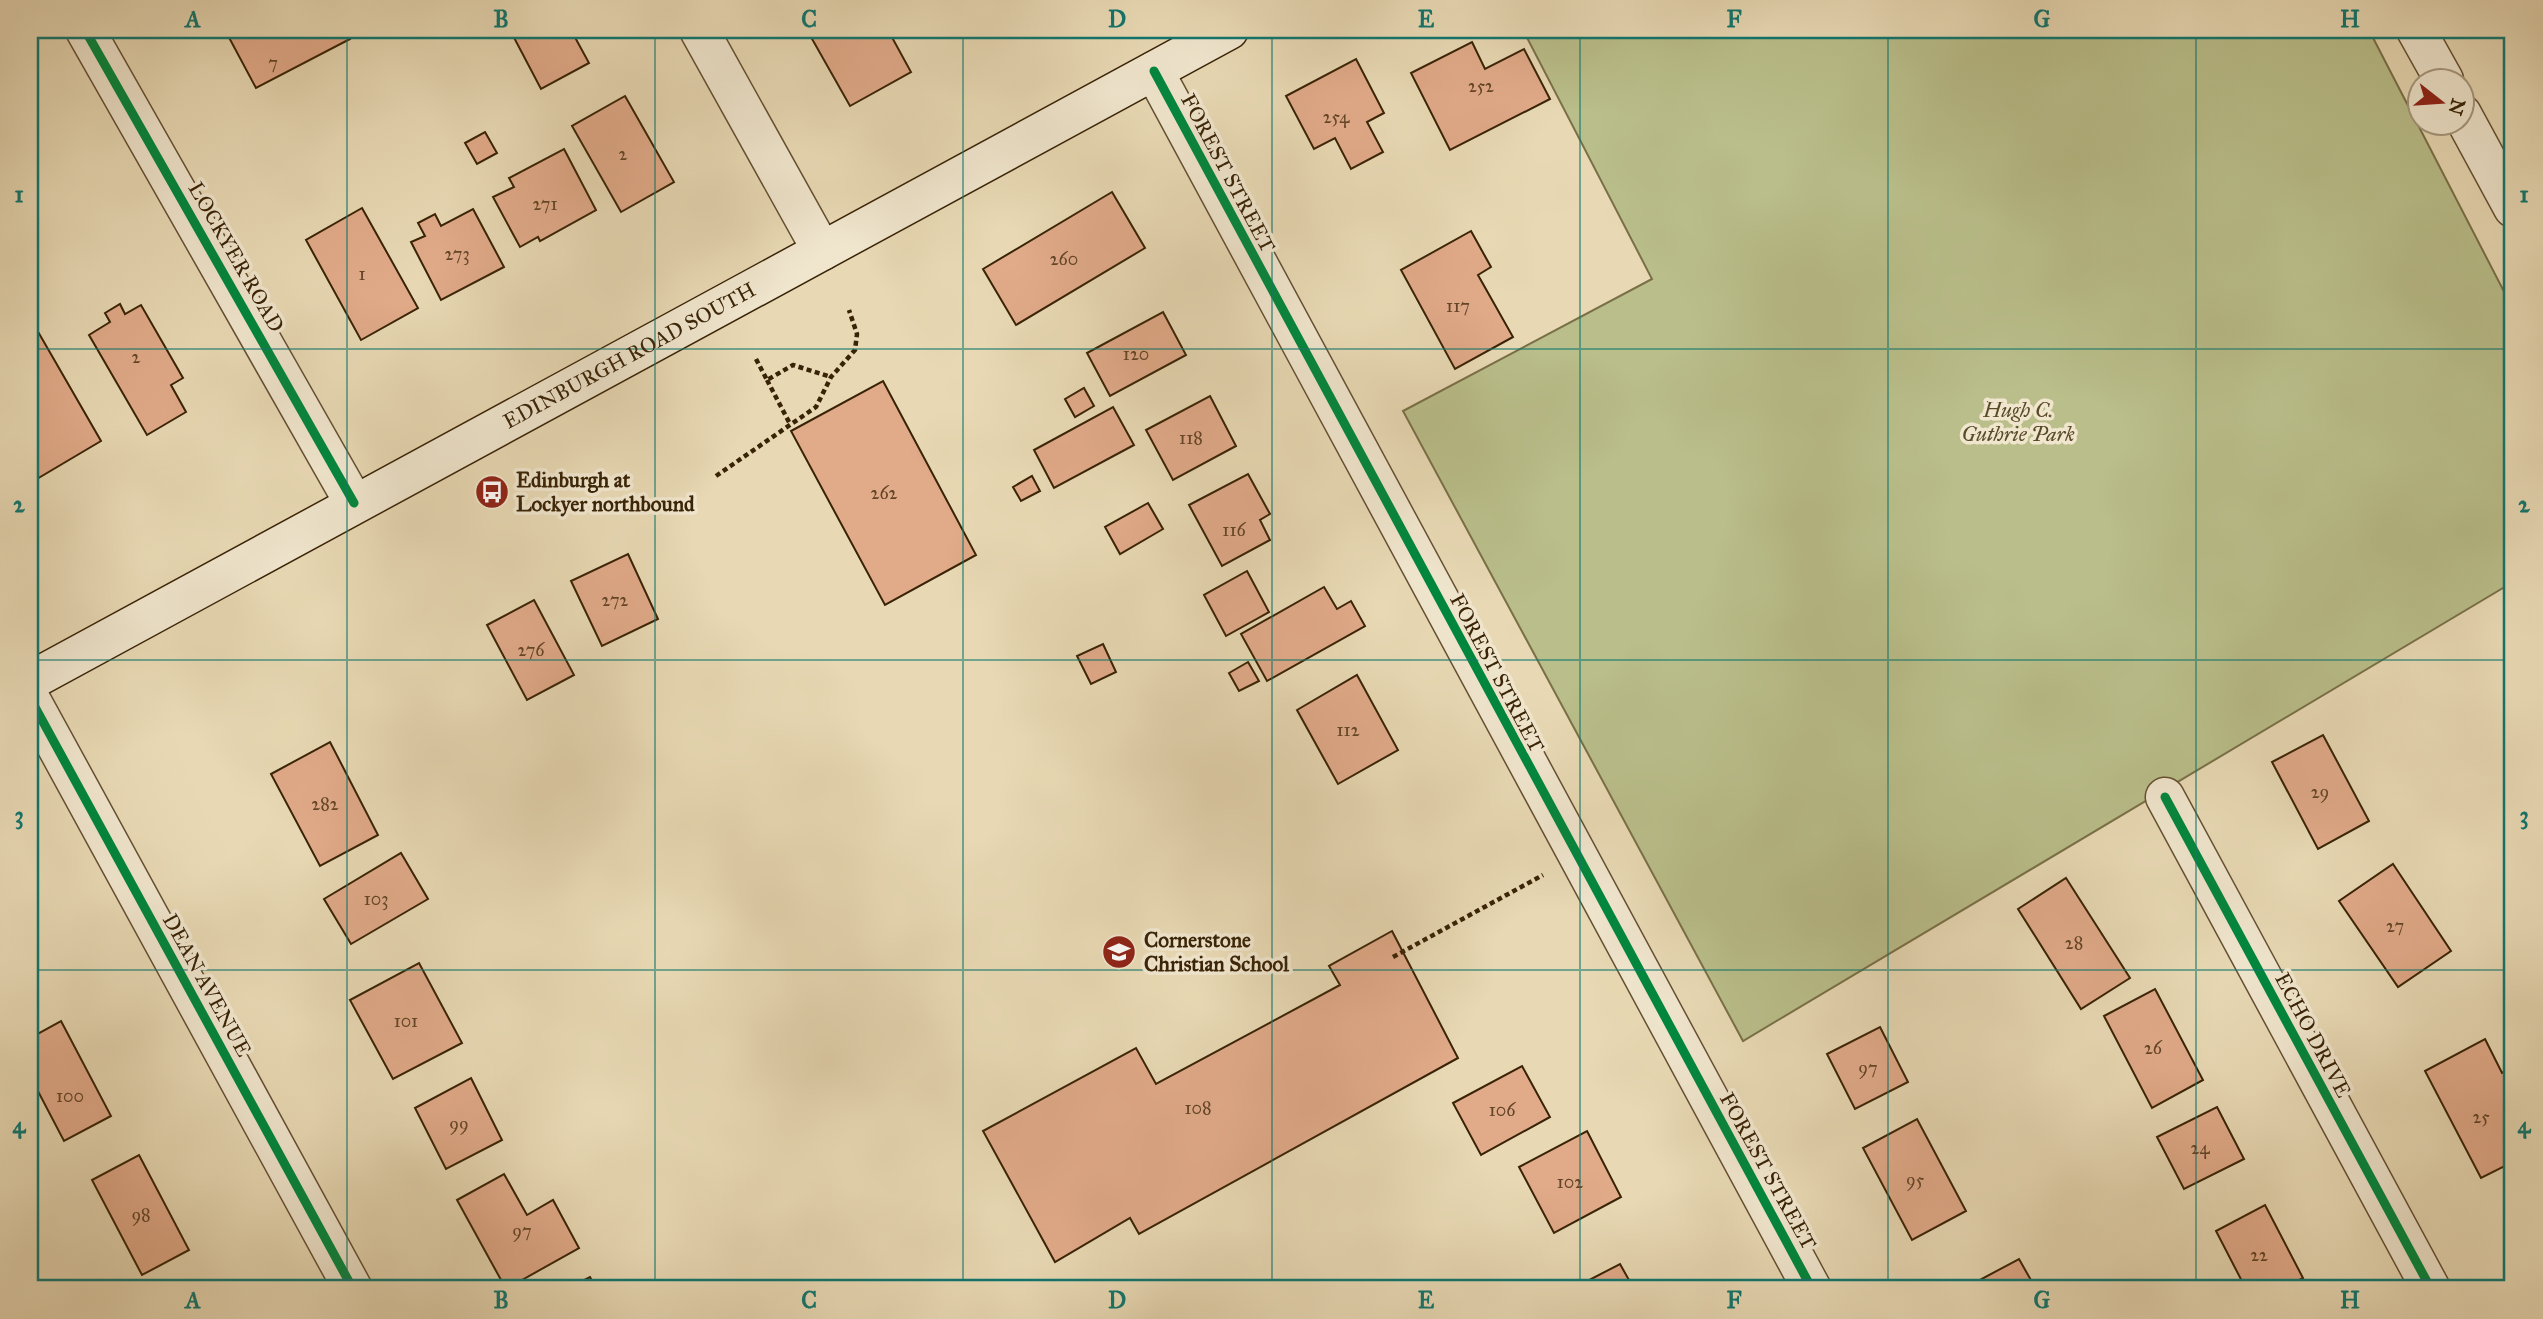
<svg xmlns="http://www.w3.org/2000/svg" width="2543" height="1319" font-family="'IM FELL Great Primer',serif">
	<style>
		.green { fill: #b9be8a; stroke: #797048; stroke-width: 2 }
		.building { fill: #e1aa89; stroke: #392306; stroke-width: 2 }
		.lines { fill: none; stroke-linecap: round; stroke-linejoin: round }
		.street-casing { stroke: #655032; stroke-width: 41 }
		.secondary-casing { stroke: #392306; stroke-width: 41 }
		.path { stroke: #392306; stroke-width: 4.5; stroke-dasharray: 5 3.5; stroke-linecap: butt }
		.street { stroke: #f0e6ce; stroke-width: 38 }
		.secondary { stroke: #f0e6ce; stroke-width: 38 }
		.cycleway-casing { stroke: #f0e6ce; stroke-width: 13 }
		.cycleway { stroke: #00873e; stroke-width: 9 }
		.grid { fill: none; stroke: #0f766e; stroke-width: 2; stroke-opacity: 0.55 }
		.labels { text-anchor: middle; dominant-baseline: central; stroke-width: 7; stroke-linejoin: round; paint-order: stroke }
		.number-label { font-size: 18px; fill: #634527 }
		.street-label { font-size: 21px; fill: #392306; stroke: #f0e6ce }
		.park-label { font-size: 21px; font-style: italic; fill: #594a27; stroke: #f0e6ce }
		.poi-label { font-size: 21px; font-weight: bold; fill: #392306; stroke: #f0e6ce; text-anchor: start }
		.neatline { fill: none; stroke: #0f766e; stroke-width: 2.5 }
		.grid-label { font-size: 23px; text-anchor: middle; font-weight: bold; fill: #0f766e }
	</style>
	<rect width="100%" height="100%" fill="#e8d9b4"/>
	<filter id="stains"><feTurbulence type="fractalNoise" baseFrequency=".00286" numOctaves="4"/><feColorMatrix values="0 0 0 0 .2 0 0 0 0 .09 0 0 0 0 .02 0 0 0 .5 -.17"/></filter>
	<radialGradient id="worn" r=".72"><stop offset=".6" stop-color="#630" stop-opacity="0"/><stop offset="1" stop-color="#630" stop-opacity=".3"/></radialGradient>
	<path class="green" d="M1523,30H2369L2513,309V582L1743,1041L1403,411L1652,279Z"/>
	<g class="building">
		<path d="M225,30H345L350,39L256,88Z"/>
		<path d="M510,30H571L589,63L541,89Z"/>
		<path d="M807,30H888L911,72L850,106Z"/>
		<path d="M1472,42L1485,69L1524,49L1550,99L1450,150L1411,73Z"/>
		<path d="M1356,59L1384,113L1367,122L1383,152L1351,169L1335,138L1314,149L1286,96Z"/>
		<path d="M625,96L674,182L621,212L572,126Z"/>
		<path d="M485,132L497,153L477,164L465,143Z"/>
		<path d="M564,149L596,210L540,241L538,237L520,247L493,197L514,187L509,178Z"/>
		<path d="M1112,192L1145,248L1016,325L983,269Z"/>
		<path d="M30,202L38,218L30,223Z"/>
		<path d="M362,208L418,308L361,340L306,240Z"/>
		<path d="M473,209L504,267L441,300L411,242L425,236L418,223L435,214L441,226Z"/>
		<path d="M1471,231L1491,267L1478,275L1513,337L1455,369L1401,270Z"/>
		<path d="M120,304L125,314L141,305L183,378L171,385L186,412L147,435L89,335L110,322L105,313Z"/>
		<path d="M1163,312L1186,355L1110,396L1087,353Z"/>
		<path d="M33,323L101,441L30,483V325Z"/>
		<path d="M883,381L976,555L885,605L791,431Z"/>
		<path d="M1084,388L1094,406L1075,417L1065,399Z"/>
		<path d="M1210,396L1236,446L1173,480L1146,430Z"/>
		<path d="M1113,407L1134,445L1054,488L1034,450Z"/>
		<path d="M1248,474L1270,514L1260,520L1270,540L1222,566L1189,505Z"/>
		<path d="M1032,476L1040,491L1021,501L1013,487Z"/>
		<path d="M1148,503L1163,529L1120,554L1105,527Z"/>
		<path d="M628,554L658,619L602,646L571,581Z"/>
		<path d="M1247,571L1269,612L1226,636L1204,595Z"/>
		<path d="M1324,587L1337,609L1351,601L1365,626L1267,681L1241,634Z"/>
		<path d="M534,600L574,675L527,700L487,625Z"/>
		<path d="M1103,644L1116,672L1091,684L1077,656Z"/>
		<path d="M1248,662L1259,681L1239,691L1229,673Z"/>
		<path d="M1357,675L1398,750L1338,784L1297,710Z"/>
		<path d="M2323,735L2369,821L2318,849L2272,762Z"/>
		<path d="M330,742L378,835L320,866L271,774Z"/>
		<path d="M401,853L428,899L351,944L324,899Z"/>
		<path d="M2393,864L2451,951L2398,987L2339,901Z"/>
		<path d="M2066,878L2130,978L2081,1009L2018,909Z"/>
		<path d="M1392,931L1458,1058L1139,1234L1130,1218L1055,1262L983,1131L1136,1048L1156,1084L1340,985L1329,966Z"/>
		<path d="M419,963L462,1043L393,1079L350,1000Z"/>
		<path d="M2155,989L2203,1080L2152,1108L2104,1016Z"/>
		<path d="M61,1021L111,1116L64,1141L30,1076V1038Z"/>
		<path d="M1880,1027L1908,1082L1855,1109L1827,1054Z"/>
		<path d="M2485,1039L2502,1073L2513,1067V1162L2481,1178L2425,1071Z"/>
		<path d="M1522,1066L1550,1117L1481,1155L1453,1103Z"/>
		<path d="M471,1078L502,1140L446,1169L415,1108Z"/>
		<path d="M2217,1107L2244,1159L2184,1189L2157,1137Z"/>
		<path d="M1917,1119L1966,1211L1912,1240L1863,1148Z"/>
		<path d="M1587,1131L1621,1197L1554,1233L1519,1167Z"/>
		<path d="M139,1155L189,1250L142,1275L92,1180Z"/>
		<path d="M504,1174L527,1215L553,1200L579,1248L506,1289L457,1200Z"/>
		<path d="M2265,1205L2303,1278L2282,1289H2246L2216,1231Z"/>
		<path d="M2019,1259L2036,1289H1963Z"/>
		<path d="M1620,1264L1634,1289H1572Z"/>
		<path d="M590,1277L596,1289H566Z"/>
	</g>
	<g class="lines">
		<g class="street-casing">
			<g id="street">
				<path d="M85,30L354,503"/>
				<path d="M699,30L822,251"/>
				<path d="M2416,30L2444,80"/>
				<path d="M1154,71L1812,1289"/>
				<path d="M2462,114L2513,208"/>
				<path d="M30,698L353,1289"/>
				<path d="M2165,797L2431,1289"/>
			</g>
		</g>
		<g class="secondary-casing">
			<g id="secondary">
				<path id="s1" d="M30,681L1229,30"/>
			</g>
		</g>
		<g class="path">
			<path d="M756,359L767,380L793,365L831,377"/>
			<path d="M767,380L790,424"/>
			<path d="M716,476L816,407L831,377L855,350L857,334L849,310"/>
			<path d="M1393,957L1543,875"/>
		</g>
		<use href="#street" class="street"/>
		<use href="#secondary" class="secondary"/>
		<g class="cycleway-casing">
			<g id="cycleway">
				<path d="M85,30L354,503"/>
				<path d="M1154,71L1812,1289"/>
				<path d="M30,698L353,1289"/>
				<path d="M2165,797L2431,1289"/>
			</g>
		</g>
		<use href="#cycleway" class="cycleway"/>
	</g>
	<path class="grid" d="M347,30V1289M655,30V1289M963,30V1289M1272,30V1289M1580,30V1289M1888,30V1289M2196,30V1289M30,349H2513M30,660H2513M30,970H2513"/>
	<defs>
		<g id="bus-disc" transform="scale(1.75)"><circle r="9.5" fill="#8f2418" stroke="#f0e6ce"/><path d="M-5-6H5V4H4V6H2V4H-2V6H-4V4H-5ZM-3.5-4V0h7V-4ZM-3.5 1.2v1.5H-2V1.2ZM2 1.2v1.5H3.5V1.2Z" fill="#fff"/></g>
		<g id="school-disc" transform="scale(1.75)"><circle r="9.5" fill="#8f2418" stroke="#f0e6ce"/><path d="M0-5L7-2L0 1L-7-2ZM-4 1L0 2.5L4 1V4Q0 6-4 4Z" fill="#fff"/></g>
	</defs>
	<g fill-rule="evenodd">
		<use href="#bus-disc" x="492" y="492"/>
		<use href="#school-disc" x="1119" y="952"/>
	</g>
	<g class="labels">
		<g class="number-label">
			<text x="273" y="63">7</text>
			<text x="1481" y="86">252</text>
			<text x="1336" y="117">254</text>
			<text x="623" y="154">2</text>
			<text x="545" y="204">271</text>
			<text x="457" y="254">273</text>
			<text x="1064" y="259">260</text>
			<text x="362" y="274">1</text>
			<text x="1458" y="306">117</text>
			<text x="1136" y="354">120</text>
			<text x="136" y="357">2</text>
			<text x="1191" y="438">118</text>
			<text x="884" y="493">262</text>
			<text x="1234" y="530">116</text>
			<text x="615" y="600">272</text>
			<text x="531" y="650">276</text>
			<text x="1348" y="730">112</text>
			<text x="2320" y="792">29</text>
			<text x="325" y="804">282</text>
			<text x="376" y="899">103</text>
			<text x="2395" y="926">27</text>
			<text x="2074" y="943">28</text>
			<text x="406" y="1021">101</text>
			<text x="2153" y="1048">26</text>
			<text x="1868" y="1068">97</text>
			<text x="70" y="1096">100</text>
			<text x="1198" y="1108">108</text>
			<text x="1502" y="1110">106</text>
			<text x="2481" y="1117">25</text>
			<text x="459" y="1124">99</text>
			<text x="2200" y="1148">24</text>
			<text x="1915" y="1180">95</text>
			<text x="1570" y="1182">102</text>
			<text x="141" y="1215">98</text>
			<text x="522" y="1231">97</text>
			<text x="2259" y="1255">22</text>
		</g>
		<g class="street-label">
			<text transform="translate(1228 173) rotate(62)">FOREST STREET</text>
			<text transform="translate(236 257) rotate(60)">LOCKYER ROAD</text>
			<text stroke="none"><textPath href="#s1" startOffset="682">EDINBURGH ROAD SOUTH</textPath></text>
			<text transform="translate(1497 673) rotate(62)">FOREST STREET</text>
			<text transform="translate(207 985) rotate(61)">DEAN AVENUE</text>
			<text transform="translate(2313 1035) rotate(62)">ECHO DRIVE</text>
			<text transform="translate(1768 1171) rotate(61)">FOREST STREET</text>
		</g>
		<g class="park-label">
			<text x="2018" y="410">Hugh C.<tspan x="2018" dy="24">Guthrie Park</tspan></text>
		</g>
		<g class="poi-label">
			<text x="516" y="480">Edinburgh at<tspan x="516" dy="24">Lockyer northbound</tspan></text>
			<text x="1144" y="940">Cornerstone<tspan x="1144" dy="24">Christian School</tspan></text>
		</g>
	</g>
	<rect width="2543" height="1319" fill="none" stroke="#e8d9b4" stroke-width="77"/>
	<g transform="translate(2441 102) rotate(107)"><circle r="33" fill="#f0e6ce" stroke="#a7987e" stroke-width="2"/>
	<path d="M0-5L12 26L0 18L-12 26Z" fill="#8f2418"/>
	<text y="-10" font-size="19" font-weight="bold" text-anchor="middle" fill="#392306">N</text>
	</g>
	<rect x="38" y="38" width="2466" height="1242" class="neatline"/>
	<g class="grid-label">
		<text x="193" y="27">A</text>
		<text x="501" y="27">B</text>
		<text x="809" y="27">C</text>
		<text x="1117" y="27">D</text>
		<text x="1426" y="27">E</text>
		<text x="1734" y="27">F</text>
		<text x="2042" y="27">G</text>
		<text x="2350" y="27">H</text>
		<text x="19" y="202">1</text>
		<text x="2524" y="202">1</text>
		<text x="19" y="512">2</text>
		<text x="2524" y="512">2</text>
		<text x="19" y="823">3</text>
		<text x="2524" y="823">3</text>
		<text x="19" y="1133">4</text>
		<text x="2524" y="1133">4</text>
		<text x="193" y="1308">A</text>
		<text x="501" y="1308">B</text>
		<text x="809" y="1308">C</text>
		<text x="1117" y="1308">D</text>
		<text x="1426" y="1308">E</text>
		<text x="1734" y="1308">F</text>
		<text x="2042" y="1308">G</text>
		<text x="2350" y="1308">H</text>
	</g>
	<rect width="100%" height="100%" filter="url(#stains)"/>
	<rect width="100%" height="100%" fill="url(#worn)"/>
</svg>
